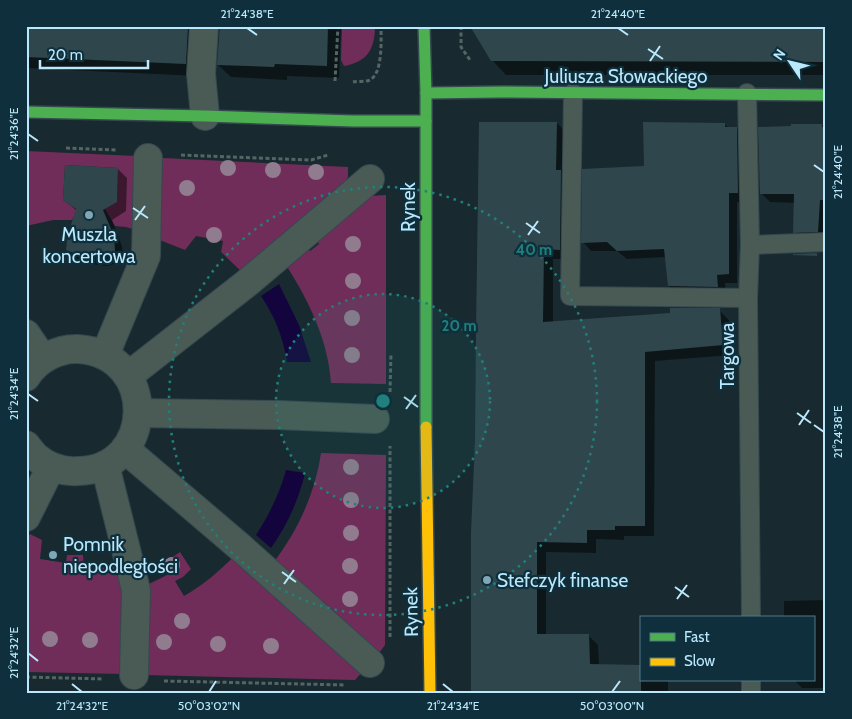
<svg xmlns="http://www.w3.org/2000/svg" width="852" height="719" font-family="Cabin,sans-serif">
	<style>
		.green { fill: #712d59 }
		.water { fill: #13043d }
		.shadow { fill: #0007 }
		.building { fill: #30464d }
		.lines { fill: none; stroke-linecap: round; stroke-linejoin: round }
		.lane-casing { stroke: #34484f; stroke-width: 20 }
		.street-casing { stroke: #34484f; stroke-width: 30 }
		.fast-casing { stroke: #34484f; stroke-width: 14 }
		.slow-casing { stroke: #34484f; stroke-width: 14 }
		.path { stroke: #546564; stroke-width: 3; stroke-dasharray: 4 2.5; stroke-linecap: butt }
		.lane { stroke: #4a5a55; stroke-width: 18 }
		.street { stroke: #4a5a55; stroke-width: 28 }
		.fast { stroke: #4caf50; stroke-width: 11 }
		.slow { stroke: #ffc107; stroke-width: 11 }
		.tree { fill: #907c8e }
		.ticks { fill: none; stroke: #bae8fc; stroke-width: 2 }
		.ring { fill: none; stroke: #20817c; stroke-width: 2.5; stroke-dasharray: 2.5 5 }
		.poi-dot { fill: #81a6b5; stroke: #0e2f3b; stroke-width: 2 }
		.labels { text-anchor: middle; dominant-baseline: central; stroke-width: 4.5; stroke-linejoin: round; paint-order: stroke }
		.street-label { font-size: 19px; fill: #bae8fc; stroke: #0e2f3b }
		.poi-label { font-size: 19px; fill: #bae8fc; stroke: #0e2f3b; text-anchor: start }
		.centre { fill: #20817c; stroke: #0e2f3b; stroke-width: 2.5 }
		.ring-label { font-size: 15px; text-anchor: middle; font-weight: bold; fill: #20817c; stroke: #0e2f3b; stroke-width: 4.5; stroke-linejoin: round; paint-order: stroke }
		.neatline { fill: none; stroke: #bae8fc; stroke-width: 2 }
		.ticks-label { font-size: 12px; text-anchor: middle; fill: #bae8fc }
	</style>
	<rect width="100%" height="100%" fill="#182a30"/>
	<g class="green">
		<path d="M342,26H375C375,49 367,62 344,66L341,60Z"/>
		<path d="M26,151L136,156L137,230L126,227L115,226L105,209L117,201L118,168L65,165L63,200L77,210L72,220H53L26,226Z"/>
		<path d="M163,158L348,167V177L342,186L243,273L221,252L223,241L196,236L185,250L157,239V168Z"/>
		<path d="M386,195V384L331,383C328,340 309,301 286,265L306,247L310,251L319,244L316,239L369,196Z"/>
		<path d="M321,453L386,455L385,645L376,657L273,563C298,531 315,493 321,453Z"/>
		<path d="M30,534L42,540L40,559L66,563L67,555H83L84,571L108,567L122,563L124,674L26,672V541Z"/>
		<path d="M180,552L191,569L183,577L175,581L184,596C203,585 220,571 235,555L280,595L276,599L288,609L292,605L364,670L355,680L143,675L145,586L169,574L163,564Z"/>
	</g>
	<g class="water">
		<path d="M279,284L299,325L311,362H287C283,337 275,317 261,296Z"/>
		<path d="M286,470L305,473C299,499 287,526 271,548L256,535C269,515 280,493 286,470Z"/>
	</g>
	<g class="shadow">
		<path d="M26,26H208L198,76L26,68Z"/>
		<path d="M221,26H341L339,78L287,76V80L231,77L218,65Z"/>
		<path d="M826,26V75H506L492,60Z"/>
		<path d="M557,123L567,133L570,259H553V323L719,310L729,320L732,355L655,361L654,536H624V540L596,539V553L546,552V635H588L598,645L599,665L641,680H668V693H472Z"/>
		<path d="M724,124L729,128H737L745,137L747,202H737V283H725L726,295H678L669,286L666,257L627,259L617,251H591L583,242L645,167Z"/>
		<path d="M822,125L826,128V241H804L795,232V203L770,202L761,193Z"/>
		<path d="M118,169L127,178L126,211L112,220L122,246L124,261L108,266L89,264L77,259L67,250L77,211L64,199Z"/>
		<path d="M826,600V688H802L794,680H813V618H784V601Z"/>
	</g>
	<g class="building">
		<path d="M26,26H188L186,64L26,57Z"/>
		<path d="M220,26H328L327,66L275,64L274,67L217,65Z"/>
		<path d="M470,26H826V62L491,61Z"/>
		<path d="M479,122H557L556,170H561L560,250L544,249L543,322L670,313V308H720L723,345L645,352V526H615V530H587V543L537,542V634H589L590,664L641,665V693H471V533L475,440L476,331Z"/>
		<path d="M643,122L725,123V127H737L738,193H729V274L717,275L718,287L668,286L664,249L617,251L607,242L581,243L582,169L644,166Z"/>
		<path d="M791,124H822V127H826V200H820L818,232L793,233L794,194H760L758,127L791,126Z"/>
		<path d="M65,165L118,168L117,202L103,210L114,236L115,251L99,257H92L79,255L66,250L68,234L76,209L63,200Z"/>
		<path d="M817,253V256L793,255V254Z"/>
	</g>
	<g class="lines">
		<g class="lane-casing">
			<g id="lane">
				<path d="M573,93L570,296L748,298"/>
				<path d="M747,93L750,245L748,298L751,618"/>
				<path d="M750,245L826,242"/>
				<path d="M751,680V693"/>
			</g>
		</g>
		<g class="street-casing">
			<g id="street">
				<path d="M204,26L201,74L205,116"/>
				<path d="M26,334L43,359"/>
				<path d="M105,355L146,256L148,158"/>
				<path d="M128,376L247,283L370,179"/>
				<path d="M26,377C36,360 58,348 78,349C159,354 156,470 78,471C63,472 48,467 36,457C32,453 29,449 26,445"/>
				<path d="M139,413L278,415L375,419"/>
				<path d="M125,449L240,547L370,663"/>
				<path d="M105,465L136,590L134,675"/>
				<path d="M26,517L51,467"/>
			</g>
		</g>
		<g class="fast-casing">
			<g id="fast">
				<path d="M424,26L426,93V427"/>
				<path d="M426,93L500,92L826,95"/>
				<path d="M26,112L205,116L353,121H426"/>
			</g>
		</g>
		<g class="slow-casing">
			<path id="slow" d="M426,427L430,693"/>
		</g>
		<g class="path">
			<path d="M461,26V47L470,60"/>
			<path d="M335,81L338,26"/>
			<path d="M353,82C358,81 366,82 370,80C383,73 381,40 381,26"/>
			<path d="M66,148L117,150"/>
			<path d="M181,155L311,160L328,155"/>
			<path d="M390,392L391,353"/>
			<path d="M390,637V446"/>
			<path d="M26,677L103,679"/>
			<path d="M164,681L346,685"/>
		</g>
		<use href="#lane" class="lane"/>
		<use href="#street" class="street"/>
		<use href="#fast" class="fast"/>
		<use href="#slow" class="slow"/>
	</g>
	<g class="tree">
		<circle cx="228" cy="168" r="8"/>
		<circle cx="273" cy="170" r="8"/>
		<circle cx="316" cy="172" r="8"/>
		<circle cx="187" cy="188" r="8"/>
		<circle cx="214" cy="235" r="8"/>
		<circle cx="353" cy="244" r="8"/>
		<circle cx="353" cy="281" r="8"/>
		<circle cx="352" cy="318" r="8"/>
		<circle cx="352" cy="355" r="8"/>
		<circle cx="351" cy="467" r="8"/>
		<circle cx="351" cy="500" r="8"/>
		<circle cx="351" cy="533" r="8"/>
		<circle cx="172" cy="565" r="8"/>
		<circle cx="350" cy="566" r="8"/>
		<circle cx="350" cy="599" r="8"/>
		<circle cx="182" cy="621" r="8"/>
		<circle cx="50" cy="639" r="8"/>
		<circle cx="90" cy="640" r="8"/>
		<circle cx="164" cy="642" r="8"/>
		<circle cx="218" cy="644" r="8"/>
		<circle cx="271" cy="646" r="8"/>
	</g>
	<path class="ticks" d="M247,28L257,35M618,28L628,35M648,49L663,59M650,61L660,46M28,134L38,141M814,165L824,172M133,208L148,218M135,220L145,206M526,223L540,233M528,235L538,221M28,394L38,401M404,397L418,407M406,409L416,395M797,413L811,423M799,425L809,410M814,425L824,432M282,572L296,582M284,584L294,570M675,587L689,597M677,599L687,585M28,653L38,661M72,684L82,692M443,684L453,692M209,692L216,681M612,692L620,681"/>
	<circle cx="383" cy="401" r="107" fill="#20817c" fill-opacity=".12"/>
	<g class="ring">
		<circle cx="383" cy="401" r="107"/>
		<circle cx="383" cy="401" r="214"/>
	</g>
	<g class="poi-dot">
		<circle cx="89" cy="215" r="5"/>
		<circle cx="53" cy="555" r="5"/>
		<circle cx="487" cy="580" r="5"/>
	</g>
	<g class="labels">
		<g class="street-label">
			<text x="626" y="76">Juliusza Słowackiego</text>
			<text transform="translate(408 207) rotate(-90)">Rynek</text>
			<text transform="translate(727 356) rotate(-90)">Targowa</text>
			<text transform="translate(411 612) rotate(-91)">Rynek</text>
		</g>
		<g class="poi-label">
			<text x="89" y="234" text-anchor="middle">Muszla<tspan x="89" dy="22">koncertowa</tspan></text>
			<text x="63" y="544">Pomnik<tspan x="63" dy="22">niepodległości</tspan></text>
			<text x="497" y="580">Stefczyk finanse</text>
		</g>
	</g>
	<circle cx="383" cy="401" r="8" class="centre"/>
	<g class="ring-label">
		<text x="534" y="255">40 m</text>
		<text x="459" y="331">20 m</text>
	</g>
	<rect width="852" height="719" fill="none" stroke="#0e2f3b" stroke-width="55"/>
	<rect x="640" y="616" width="175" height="65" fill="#0e2f3b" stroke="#537988"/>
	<rect x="650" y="633" width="25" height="8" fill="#4caf50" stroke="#537988"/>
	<text x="684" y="642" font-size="15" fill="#bae8fc">Fast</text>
	<rect x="650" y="658" width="25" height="8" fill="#ffc107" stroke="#537988"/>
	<text x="684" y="666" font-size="15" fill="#bae8fc">Slow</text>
	<g transform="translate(790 62) rotate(305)" stroke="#0e2f3b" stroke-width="4" paint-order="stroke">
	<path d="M0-4L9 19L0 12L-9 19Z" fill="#bae8fc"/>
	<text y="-8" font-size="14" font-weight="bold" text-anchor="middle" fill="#bae8fc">N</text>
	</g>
	<path d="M40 60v8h108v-8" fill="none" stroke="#bae8fc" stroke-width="2.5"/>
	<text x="48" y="60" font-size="15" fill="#bae8fc" stroke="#0e2f3b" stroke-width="4" paint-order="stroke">20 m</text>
	<rect x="28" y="28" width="796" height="664" class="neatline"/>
	<g class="ticks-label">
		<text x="247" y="18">21°24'38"E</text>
		<text x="618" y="18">21°24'40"E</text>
		<text transform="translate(14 134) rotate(-90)" y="4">21°24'36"E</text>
		<text transform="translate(838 172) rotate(-90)" y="4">21°24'40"E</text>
		<text transform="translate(14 394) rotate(-90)" y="4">21°24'34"E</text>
		<text transform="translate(838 432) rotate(-90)" y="4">21°24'38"E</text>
		<text transform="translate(14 653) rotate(-90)" y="4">21°24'32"E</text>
		<text x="82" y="710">21°24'32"E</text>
		<text x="209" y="710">50°03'02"N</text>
		<text x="453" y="710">21°24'34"E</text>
		<text x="612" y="710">50°03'00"N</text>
	</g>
</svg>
